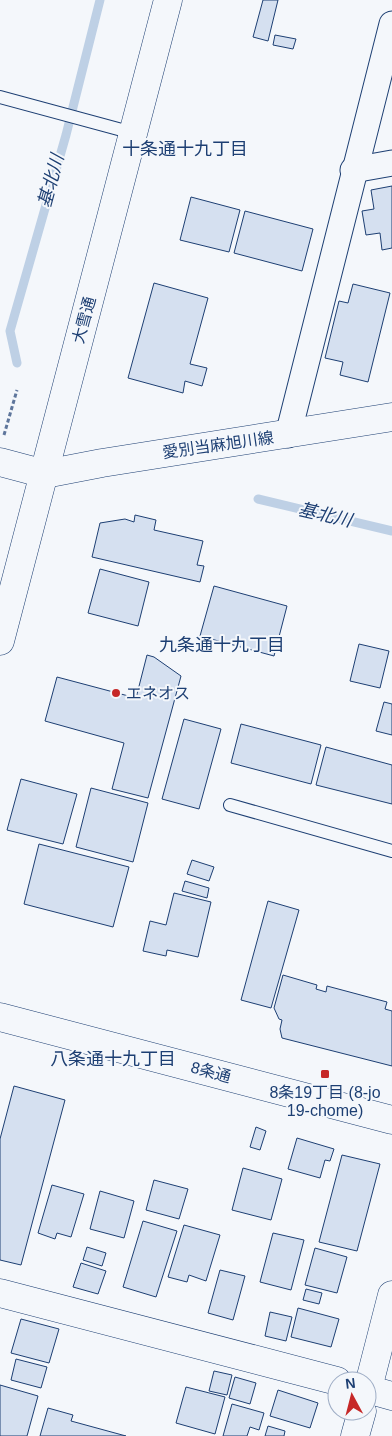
<svg xmlns="http://www.w3.org/2000/svg" width="392" height="1436" font-family="Helvetica,'Noto Sans JP',sans-serif">
	<style>
		.lines { fill: none; stroke-linecap: round; stroke-linejoin: round }
		.stream { stroke: #bed0e5; stroke-width: 9 }
		.building { fill: #d5e0f0; stroke: #1d3f73 }
		.lane-casing { stroke: #1d3f73; stroke-width: 14 }
		.street-casing { stroke: #1d3f73; stroke-width: 27 }
		.secondary-casing { stroke: #1d3f73; stroke-width: 29 }
		.primary-casing { stroke: #1d3f73; stroke-width: 29 }
		.highway-casing { stroke: #1d3f73; stroke-width: 29 }
		.path { stroke: #5e769c; stroke-width: 3; stroke-dasharray: 4 2.5; stroke-linecap: butt }
		.lane { stroke: #f4f7fb; stroke-width: 12 }
		.street { stroke: #f4f7fb; stroke-width: 25 }
		.secondary { stroke: #f4f7fb; stroke-width: 28 }
		.primary { stroke: #f4f7fb; stroke-width: 28 }
		.highway { stroke: #f4f7fb; stroke-width: 28 }
		.poi-dot { fill: #c62828; stroke: #f4f7fb; stroke-width: 2 }
		.labels { text-anchor: middle; dominant-baseline: central; stroke-width: 4; stroke-linejoin: round; paint-order: stroke }
		.street-label { font-size: 16px; fill: #1d3f73; stroke: #f4f7fb }
		.poi-label { font-size: 16px; fill: #1d3f73; stroke: #f4f7fb; text-anchor: start }
		.neighbourhood-label { font-size: 18px; fill: #1d3f73; stroke: #f4f7fb }
		.water-label { font-size: 18px; font-style: italic; fill: #1d3f73; stroke: #f4f7fb }
	</style>
	<rect width="100%" height="100%" fill="#f4f7fb"/>
	<g class="lines">
		<g class="stream">
			<path d="M17,363L10,331L66,135L100,0"/>
			<path d="M258,499L392,531"/>
		</g>
	</g>
	<g class="building">
		<path d="M263,0H278L268,41L253,37Z"/>
		<path d="M275,35L296,39L293,49L273,45Z"/>
		<path d="M392,186V248L382,250L380,233L366,235L362,211L374,209L371,190Z"/>
		<path d="M191,197L240,210L229,252L180,240Z"/>
		<path d="M245,211L313,229L302,271L234,253Z"/>
		<path d="M154,283L208,298L190,364L207,368L202,386L185,381L183,393L128,378Z"/>
		<path d="M353,284L390,293L368,382L340,375L343,362L325,358L339,301L348,303Z"/>
		<path d="M135,515L156,520L154,530L203,541L197,565L204,566L200,582L92,557L100,523L125,519L134,522Z"/>
		<path d="M100,569L149,582L138,626L88,613Z"/>
		<path d="M214,586L287,606L274,656L200,636Z"/>
		<path d="M359,644L389,651L380,688L350,681Z"/>
		<path d="M147,655L154,657L181,676L148,798L112,789L124,743L45,721L57,677L136,698Z"/>
		<path d="M384,702L392,704V735L376,731Z"/>
		<path d="M184,719L221,729L199,809L162,799Z"/>
		<path d="M241,724L321,745L311,784L231,763Z"/>
		<path d="M326,747L392,765V804L316,785Z"/>
		<path d="M21,779L77,794L63,844L7,830Z"/>
		<path d="M91,788L148,803L133,862L76,847Z"/>
		<path d="M39,844L129,867L113,927L24,904Z"/>
		<path d="M192,860L214,867L209,881L187,874Z"/>
		<path d="M185,881L209,888L207,898L182,891Z"/>
		<path d="M174,893L211,902L198,957L167,950L166,956L143,951L150,921L166,925Z"/>
		<path d="M268,901L299,910L271,1008L241,1000Z"/>
		<path d="M283,975L317,985L316,989L326,992L327,986L387,1002L385,1009L392,1011V1066L282,1038L280,1029L282,1020L279,1019L274,1008Z"/>
		<path d="M14,1086L65,1100L21,1265L0,1260V1139Z"/>
		<path d="M256,1127L266,1131L260,1150L250,1147Z"/>
		<path d="M297,1138L334,1149L330,1161L325,1160L320,1178L288,1169Z"/>
		<path d="M342,1155L380,1164L357,1251L319,1242Z"/>
		<path d="M243,1168L282,1179L271,1220L232,1210Z"/>
		<path d="M154,1180L188,1189L179,1219L146,1210Z"/>
		<path d="M52,1185L84,1194L71,1237L57,1233L55,1239L38,1233Z"/>
		<path d="M100,1191L134,1201L124,1238L90,1229Z"/>
		<path d="M143,1221L177,1231L156,1297L123,1287Z"/>
		<path d="M184,1225L220,1235L206,1281L189,1275L187,1282L168,1277Z"/>
		<path d="M273,1233L304,1240L291,1290L260,1282Z"/>
		<path d="M87,1247L106,1253L102,1266L83,1260Z"/>
		<path d="M315,1248L347,1257L337,1293L305,1285Z"/>
		<path d="M81,1263L106,1271L98,1294L73,1287Z"/>
		<path d="M220,1270L245,1276L233,1320L208,1313Z"/>
		<path d="M306,1289L322,1293L319,1304L303,1300Z"/>
		<path d="M298,1308L339,1319L331,1347L291,1337Z"/>
		<path d="M270,1312L292,1317L286,1341L265,1336Z"/>
		<path d="M21,1319L59,1329L49,1363L11,1353Z"/>
		<path d="M16,1359L47,1367L41,1388L11,1380Z"/>
		<path d="M214,1371L232,1375L227,1395L209,1391Z"/>
		<path d="M235,1377L256,1383L250,1404L229,1398Z"/>
		<path d="M0,1385L38,1396L27,1436H0Z"/>
		<path d="M186,1387L225,1397L215,1434L176,1423Z"/>
		<path d="M278,1390L318,1403L310,1428L270,1416Z"/>
		<path d="M232,1404L264,1413L259,1430L250,1427L247,1436H223Z"/>
		<path d="M48,1408L73,1415L71,1421L126,1436H40Z"/>
		<path d="M268,1426L285,1431L284,1436H265Z"/>
	</g>
	<g class="lines">
		<g class="lane-casing">
			<g id="lane">
				<path d="M0,97L133,133"/>
				<path d="M230,805L392,851"/>
			</g>
		</g>
		<g class="street-casing">
			<g id="street">
				<path d="M353,170L392,163"/>
				<path d="M288,435L392,24"/>
			</g>
		</g>
		<g class="secondary-casing">
			<g id="secondary">
				<path d="M0,462L45,474"/>
				<path d="M0,1017L392,1120"/>
				<path d="M0,1293L337,1381"/>
				<path d="M367,1389L392,1396"/>
				<path d="M367,1392L392,1295"/>
				<path d="M355,1436L362,1411"/>
			</g>
		</g>
		<g class="primary-casing">
			<path id="primary" d="M45,474L102,463L392,417"/>
		</g>
		<g class="highway-casing">
			<path id="highway" d="M0,641L168,0"/>
		</g>
		<path class="path" d="M4,435L17,390"/>
		<use href="#lane" class="lane"/>
		<use href="#street" class="street"/>
		<use href="#secondary" class="secondary"/>
		<use href="#primary" class="primary"/>
		<use href="#highway" class="highway"/>
	</g>
	<g class="poi-dot">
		<circle cx="116" cy="693" r="5"/>
		<rect x="320" y="1069" width="10" height="10" rx="2.5"/>
	</g>
	<g class="labels">
		<g class="street-label">
			<text transform="translate(84 320) rotate(-75)">大雪通</text>
			<text transform="translate(218 445) rotate(-8)">愛別当麻旭川線</text>
			<text transform="translate(211 1072) rotate(15)">8条通</text>
		</g>
		<g class="poi-label">
			<text x="126" y="693">エネオス</text>
			<text x="325" y="1092" text-anchor="middle">8条19丁目 (8-jo<tspan x="325" dy="18">19-chome)</tspan></text>
		</g>
		<g class="neighbourhood-label">
			<text x="185" y="149">十条通十九丁目</text>
			<text x="222" y="645">九条通十九丁目</text>
			<text x="113" y="1059">八条通十九丁目</text>
		</g>
		<g class="water-label">
			<text transform="translate(51 181) rotate(-75)">基北川</text>
			<text transform="translate(325 515) rotate(13)">基北川</text>
		</g>
	</g>
	<g transform="translate(352 1396) rotate(353)"><circle r="24" fill="#f4f7fb" stroke="#9eadc5"/>
	<path d="M0-4L9 19L0 12L-9 19Z" fill="#c62828"/>
	<text y="-8" font-size="14" font-weight="bold" text-anchor="middle" fill="#1d3f73">N</text>
	</g>
</svg>
